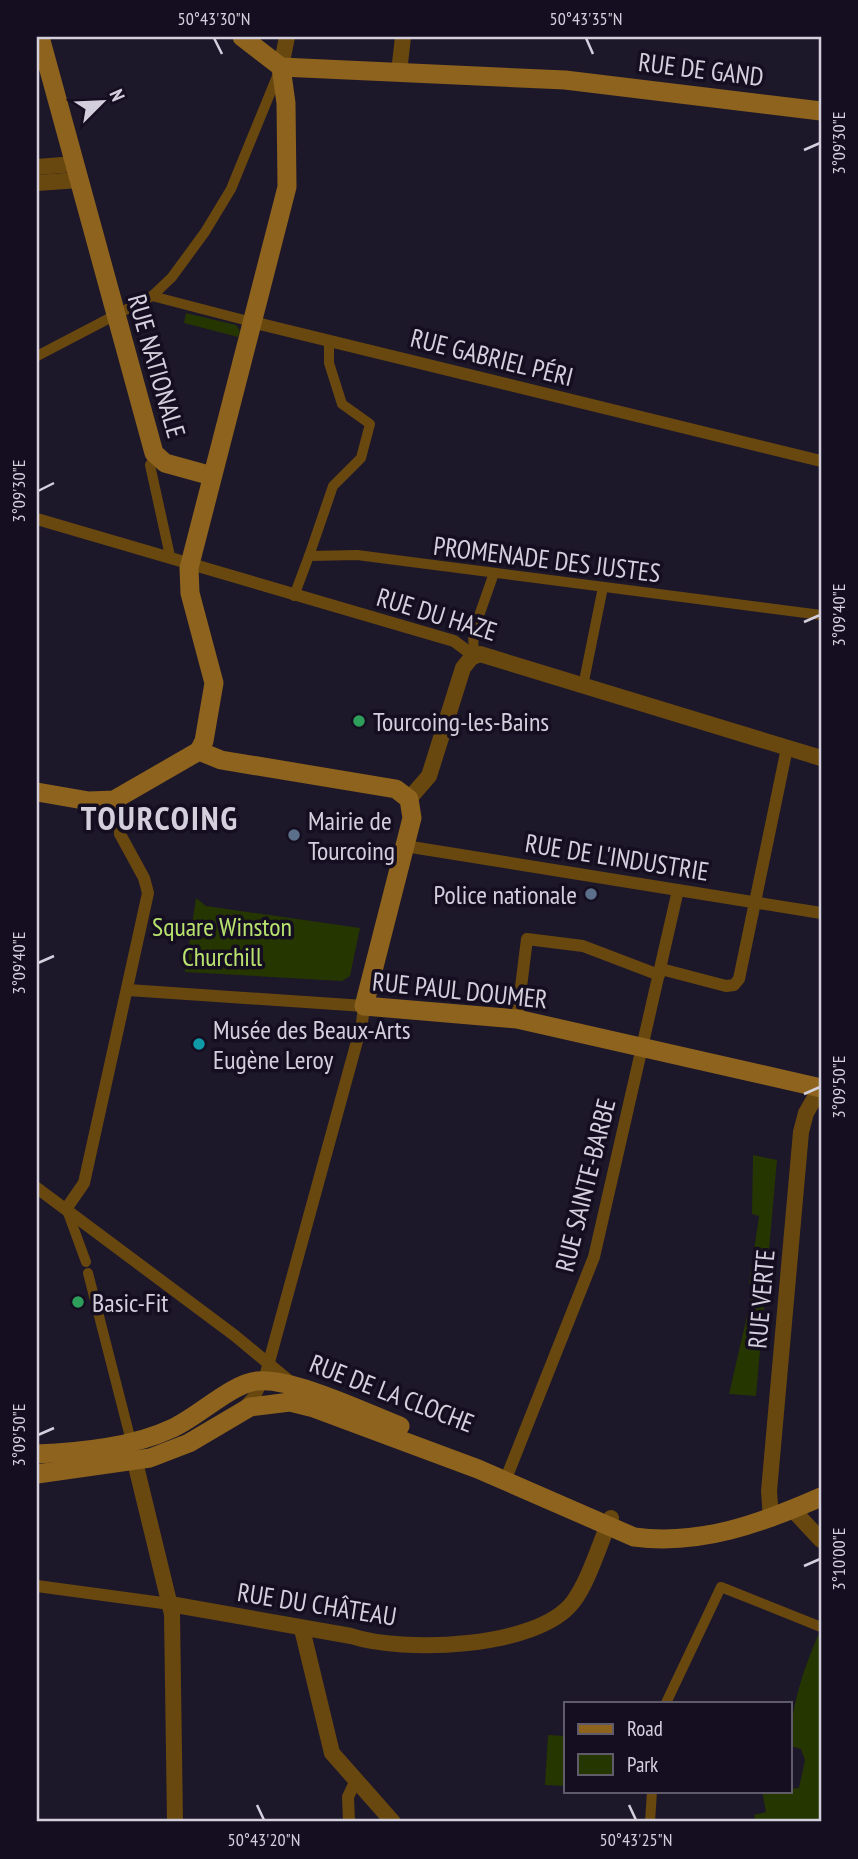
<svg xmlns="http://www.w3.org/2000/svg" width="858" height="1859" font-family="'PT Sans Narrow',sans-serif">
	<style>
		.green { fill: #253600 }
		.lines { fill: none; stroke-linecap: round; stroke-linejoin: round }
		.pedestrian { stroke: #68480f; stroke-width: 10 }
		.minor { stroke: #68480f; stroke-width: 12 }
		.tertiary { stroke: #68480f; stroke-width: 16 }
		.secondary { stroke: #8d631d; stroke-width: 19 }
		.ticks { fill: none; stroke: #d3cfdc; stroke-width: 2.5 }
		.leisure-dot { fill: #2e9e5b; stroke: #140e20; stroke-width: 2.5 }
		.service-dot { fill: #5c6f8a; stroke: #140e20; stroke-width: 2.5 }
		.culture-dot { fill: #0f9aa8; stroke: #140e20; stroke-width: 2.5 }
		.labels { text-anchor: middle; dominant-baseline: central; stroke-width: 7; stroke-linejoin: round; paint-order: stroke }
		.street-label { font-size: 26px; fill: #d3cfdc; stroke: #140e20 }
		.poi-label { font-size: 26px; fill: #d3cfdc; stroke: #140e20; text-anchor: start }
		.park-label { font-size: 26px; fill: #b9e36e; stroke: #140e20 }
		.district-label { font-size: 33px; font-weight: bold; letter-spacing: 2px; fill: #d3cfdc; stroke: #140e20 }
		.neatline { fill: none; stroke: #d3cfdc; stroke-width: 2.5 }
		.ticks-label { font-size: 18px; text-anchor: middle; fill: #d3cfdc }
	</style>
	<rect width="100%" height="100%" fill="#1d172a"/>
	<g class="green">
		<path d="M186,313L236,325L240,331L238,337L184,323Z"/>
		<path d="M196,898L206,906L360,928L350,976L342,981L185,972Z"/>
		<path d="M753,1155L777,1160L756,1396L729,1394L754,1286L749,1284L759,1216L752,1214Z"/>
		<path d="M821,1629V1822H756L754,1815L766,1812L762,1791L799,1788L805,1760L801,1749L790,1746C790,1708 805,1664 821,1629Z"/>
		<path d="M548,1735L566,1736V1786L545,1785Z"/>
	</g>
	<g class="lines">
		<g class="pedestrian">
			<path d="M152,296L252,322"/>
			<path d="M37,356L152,296L172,277L205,232L231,189L278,74"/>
			<path d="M155,457L150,465L170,556"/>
			<path d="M309,556L333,486L361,458L370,424L342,404L329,363V340"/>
			<path d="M294,596L309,556L357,555L821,615"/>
			<path d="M474,656L473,633L494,573"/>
			<path d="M583,686L603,587"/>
			<path d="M67,1210L86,1262"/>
			<path d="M88,1273L131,1441"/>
			<path d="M666,1703L721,1587L821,1627"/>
			<path d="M650,1822L652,1791"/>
		</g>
		<g class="minor">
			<path d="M252,322L821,461"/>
			<path d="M37,519L454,641L474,656"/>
			<path d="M405,846L821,913"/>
			<path d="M661,969L726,986L734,985L739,979L787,748"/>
			<path d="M128,990L364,1006L362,1023L266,1373L256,1394L244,1407"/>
			<path d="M517,1019L527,939L583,946L659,975"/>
			<path d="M37,1188L234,1335L292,1383"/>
			<path d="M66,1209L84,1183L148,893L144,878L120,834V798"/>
			<path d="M505,1481L594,1257L678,890"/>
			<path d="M37,1586L170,1604"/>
			<path d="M349,1822L348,1797L355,1782"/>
		</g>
		<g class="tertiary">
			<path d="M281,67L287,37"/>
			<path d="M399,72L403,37"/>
			<path d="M37,167L75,164"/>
			<path d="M37,183L79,180"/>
			<path d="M409,799L429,776L463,668L471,658L480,654L821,758"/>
			<path d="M135,1462L172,1614L175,1822"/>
			<path d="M793,1510L821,1540"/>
			<path d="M771,1519L769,1491L801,1132L806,1113L821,1087"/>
			<path d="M170,1604L351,1636C402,1653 537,1649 573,1602C589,1581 600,1542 611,1518"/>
			<path d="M302,1629L332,1753L393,1822"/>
		</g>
		<g class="secondary">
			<path d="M40,37L154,453L165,463L212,476"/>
			<path d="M242,37L281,67L565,80L821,111"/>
			<path d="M199,751L221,760L396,789L409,799L412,818L364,1006L517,1019L821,1088"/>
			<path d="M199,751L204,741L214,683L190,593L189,568L287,187L286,103L281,67"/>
			<path d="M37,792L89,801L114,800L199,751"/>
			<path d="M37,1454C81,1452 133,1447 173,1428C199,1416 231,1384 257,1381C292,1377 366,1413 400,1426"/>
			<path d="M37,1474L150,1458L189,1443L250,1407L290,1402L314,1408L478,1469L634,1537C700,1546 762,1523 821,1497"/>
		</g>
	</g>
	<path class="ticks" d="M214,38L222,54M586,38L593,54M804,150L820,143M38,491L54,483M804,622L820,615M38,963L54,956M804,1094L820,1087M38,1435L54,1428M804,1566L820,1559M257,1805L264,1820M629,1805L636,1820"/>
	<g class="leisure-dot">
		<circle cx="359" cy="721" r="7"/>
		<circle cx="78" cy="1302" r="7"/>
	</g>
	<g class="service-dot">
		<circle cx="294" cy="835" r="7"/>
		<circle cx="591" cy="894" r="7"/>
	</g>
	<circle class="culture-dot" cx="199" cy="1044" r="7"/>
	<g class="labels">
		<g class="street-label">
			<text transform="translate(701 69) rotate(7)">RUE DE GAND</text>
			<text transform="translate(492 357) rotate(14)">RUE GABRIEL PÉRI</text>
			<text transform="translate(157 366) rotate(74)">RUE NATIONALE</text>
			<text transform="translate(547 559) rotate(7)">PROMENADE DES JUSTES</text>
			<text transform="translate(437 614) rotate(17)">RUE DU HAZE</text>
			<text transform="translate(617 857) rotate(9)">RUE DE L'INDUSTRIE</text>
			<text transform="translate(460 990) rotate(6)">RUE PAUL DOUMER</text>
			<text transform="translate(585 1185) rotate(-76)">RUE SAINTE-BARBE</text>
			<text transform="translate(761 1299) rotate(-85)">RUE VERTE</text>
			<text transform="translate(392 1393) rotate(21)">RUE DE LA CLOCHE</text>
			<text transform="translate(317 1604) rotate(9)">RUE DU CHÂTEAU</text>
		</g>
		<g class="poi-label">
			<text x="373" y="721">Tourcoing-les-Bains</text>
			<text x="308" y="820">Mairie de<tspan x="308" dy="30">Tourcoing</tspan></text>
			<text x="577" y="894" text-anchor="end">Police nationale</text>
			<text x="213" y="1029">Musée des Beaux-Arts<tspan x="213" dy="30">Eugène Leroy</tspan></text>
			<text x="92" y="1302">Basic-Fit</text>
		</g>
		<g class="park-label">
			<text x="222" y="926">Square Winston<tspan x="222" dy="30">Churchill</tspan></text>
		</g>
		<g class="district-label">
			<text x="160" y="817">TOURCOING</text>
		</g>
	</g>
	<rect width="858" height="1859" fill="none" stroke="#140e20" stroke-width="77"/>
	<rect x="564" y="1702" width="228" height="91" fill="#140e20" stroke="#605b6b" stroke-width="2"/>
	<rect x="578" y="1724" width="35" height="10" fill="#8d631d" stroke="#605b6b" stroke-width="2"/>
	<text x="627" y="1736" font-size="21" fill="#d3cfdc">Road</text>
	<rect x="578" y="1754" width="35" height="21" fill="#253600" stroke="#605b6b" stroke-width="2"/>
	<text x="627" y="1772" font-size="21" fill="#d3cfdc">Park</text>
	<g transform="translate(102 102) rotate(66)" stroke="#140e20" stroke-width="5" paint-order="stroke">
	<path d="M0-5L12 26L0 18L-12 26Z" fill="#d3cfdc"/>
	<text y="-10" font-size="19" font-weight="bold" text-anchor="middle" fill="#d3cfdc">N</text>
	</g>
	<rect x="38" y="38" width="782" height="1782" class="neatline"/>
	<g class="ticks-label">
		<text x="214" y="25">50°43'30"N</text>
		<text x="586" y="25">50°43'35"N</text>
		<text transform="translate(839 143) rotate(-90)" y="6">3°09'30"E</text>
		<text transform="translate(19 491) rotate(-90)" y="6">3°09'30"E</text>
		<text transform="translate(839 615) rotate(-90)" y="6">3°09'40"E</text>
		<text transform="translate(19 963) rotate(-90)" y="6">3°09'40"E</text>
		<text transform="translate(839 1087) rotate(-90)" y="6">3°09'50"E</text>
		<text transform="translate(19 1435) rotate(-90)" y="6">3°09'50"E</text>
		<text transform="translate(839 1559) rotate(-90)" y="6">3°10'00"E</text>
		<text x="264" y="1846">50°43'20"N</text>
		<text x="636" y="1846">50°43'25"N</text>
	</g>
</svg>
